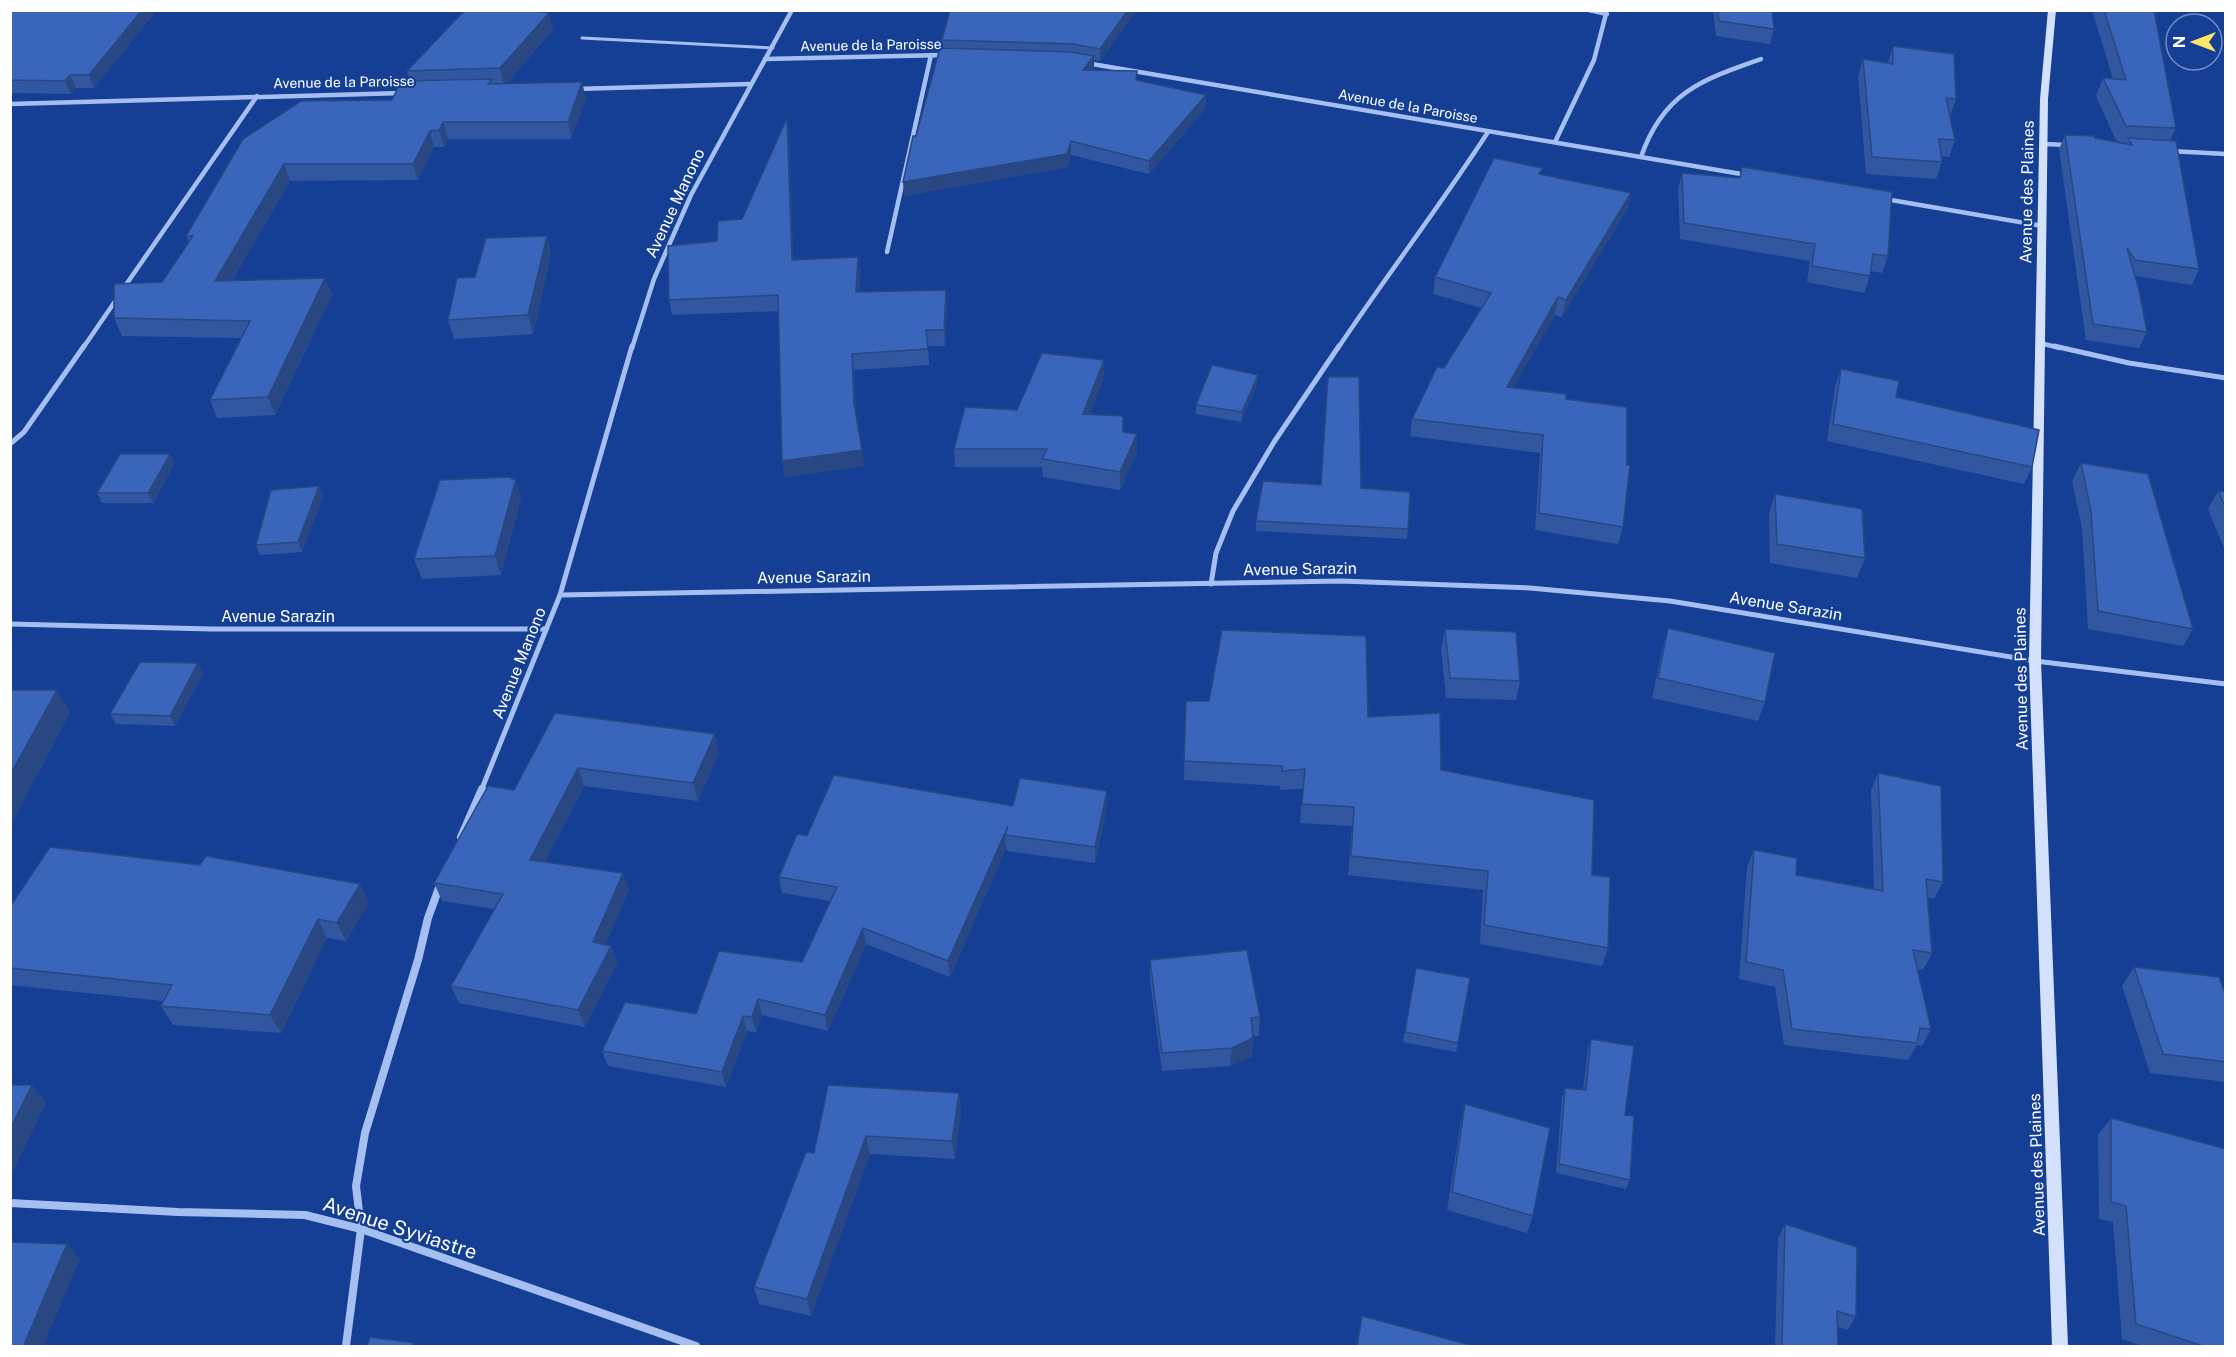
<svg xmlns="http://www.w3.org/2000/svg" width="2236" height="1357" font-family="'Public Sans',sans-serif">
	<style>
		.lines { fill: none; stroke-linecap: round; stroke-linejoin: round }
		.lane { stroke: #a5bff1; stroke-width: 3 }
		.street-far2 { stroke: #a5bff1; stroke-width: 4.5 }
		.street-far1 { stroke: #a5bff1; stroke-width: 5 }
		.street { stroke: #a5bff1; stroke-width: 8 }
		.secondary { fill: #d4e1fc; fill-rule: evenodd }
		.wall { fill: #3157a1 }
		.shaded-wall { fill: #284783 }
		.building { fill: #3965bb; stroke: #284783; stroke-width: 1.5 }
		.labels { text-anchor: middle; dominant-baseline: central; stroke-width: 4.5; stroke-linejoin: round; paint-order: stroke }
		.far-street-label { font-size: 14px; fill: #fff; stroke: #153f94 }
		.street-label { font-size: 16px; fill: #fff; stroke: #153f94 }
		.near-street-label { font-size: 20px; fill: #fff; stroke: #153f94 }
	</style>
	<rect width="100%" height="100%" fill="#153f94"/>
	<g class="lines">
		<path class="lane" d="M582,38L773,48"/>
		<g class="street-far2">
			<path d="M1589,10L1607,14"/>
			<path d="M765,59L944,55"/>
			<path d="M1086,63L1747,175"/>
			<path d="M575,89L750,84"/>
			<path d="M10,104L403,93"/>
			<path d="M1555,142L1594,60L1607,10"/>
			<path d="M2044,144L2067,145"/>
			<path d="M2170,151L2226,154"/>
			<path d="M1641,157C1663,93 1701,80 1761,59"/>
			<path d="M1885,199L2043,226"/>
			<path d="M887,252L931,55"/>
			<path d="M123,289L257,96"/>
			<path d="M2040,343L2060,348"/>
			<path d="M83,348L118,297"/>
			<path d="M632,348L654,279L691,195L792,10"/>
			<path d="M1338,348C1387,275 1440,206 1488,132"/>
		</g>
		<g class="street-far1">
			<path d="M2054,346L2129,363L2226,378"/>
			<path d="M10,444L24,432L84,346"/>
			<path d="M1211,584L1216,553L1233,511L1274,442L1339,346"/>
			<path d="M560,595L1341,581L1530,588L1670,601L2035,661L2226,684"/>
			<path d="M10,624L211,629H546"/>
			<path d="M481,791L560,595L632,346"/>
		</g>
		<g class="street">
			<path d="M461,837L482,789"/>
			<path d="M10,1203L178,1212L305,1215L361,1229L696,1346"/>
			<path d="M346,1346L361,1229L356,1186L365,1133L418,960L428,918L440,885"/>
		</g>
		<path class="secondary" d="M2048,10H2056L2048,99L2041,661L2068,1346H2052L2029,661L2040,99Z"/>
	</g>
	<g class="wall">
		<path d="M10,10H157L94,88H76L71,94L10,93Z"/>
		<path d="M950,10H1137L1100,61L1094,60L1093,70L1137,81L1206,95L1205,109L1149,174L1071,155L1068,167L904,196L916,136L943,48L942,40Z"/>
		<path d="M1713,10H1772L1774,29L1770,44L1716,36Z"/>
		<path d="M2092,10H2154L2176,128L2170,140L2199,269L2192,285L2135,276L2147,332L2139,348L2086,340L2059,149L2065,135L2117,143L2096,96L2103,78L2113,79Z"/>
		<path d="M549,13L553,30L507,83L586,98L571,139H448L444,147H434L418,180L290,181L232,281L325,278L332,295L275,415L217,418L210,400L241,338L122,336L114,318L162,282L189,242L186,236L243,139L392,100L410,81L407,71Z"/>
		<path d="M1893,46L1956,99L1950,116L1955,140L1949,157L1941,156L1942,162L1936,179L1866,174L1858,76L1863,59L1888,63Z"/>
		<path d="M787,118L789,133L793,260L858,257L860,272L859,292L947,306L945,346H928L929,365L854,370L856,415L864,466L785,477L782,461L779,311L672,315L669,300L717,241L742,219Z"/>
		<path d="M1742,167L1888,256L1882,273L1870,271V276L1864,293L1807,282L1810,261L1680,239L1678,189L1682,173L1739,178Z"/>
		<path d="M1541,175L1631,193L1627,209L1562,317L1555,315L1513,388L1566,399L1623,527L1618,544L1535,530L1540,453L1410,436L1412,419L1481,308L1433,294L1435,277Z"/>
		<path d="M547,236L551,255L533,334L454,339L448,320L475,277Z"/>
		<path d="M1841,369L2032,467L2024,484L1827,441L1835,387Z"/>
		<path d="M1104,377L1090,414L1123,432L1137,434V452L1120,490L1043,477L1042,467H955L954,449L1017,410Z"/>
		<path d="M1257,385L1241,422L1196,414V405Z"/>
		<path d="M175,463L153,503H102L97,493Z"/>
		<path d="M2081,463L2193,629L2183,646L2088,629L2082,528L2072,481Z"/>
		<path d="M513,479L521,498L501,575L422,579L414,559Z"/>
		<path d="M319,486L323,496L302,552L260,555L256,545Z"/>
		<path d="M1361,488L1408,529L1407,539L1256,531V521Z"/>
		<path d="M2218,491L2226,492V553L2208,509Z"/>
		<path d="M1775,494L1865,558L1857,578L1770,563L1769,513Z"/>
		<path d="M1668,628L1765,702L1758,721L1652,698L1663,647Z"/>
		<path d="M1445,629L1520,681L1516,700L1446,698L1441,649Z"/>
		<path d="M203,673L175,726L116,724L110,714Z"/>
		<path d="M1186,701L1368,717L1441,770L1592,875L1608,948L1602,966L1480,944L1483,890L1348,875L1352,826L1300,823L1303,789L1280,790V786L1184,780Z"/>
		<path d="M555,713L719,752L698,801L584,786L545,862L629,890L605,944L611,946L617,963L585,1027L459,1003L451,986L494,909L442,901L434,883L514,790Z"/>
		<path d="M1878,773L1943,882L1934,899L1928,898L1932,953L1923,970L1918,969L1931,1029L1922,1046L1917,1045L1908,1060L1784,1045L1775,987L1739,979L1747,867L1754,850L1796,875L1874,890L1871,791Z"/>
		<path d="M1013,806L1107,807L1095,863L1007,851L1006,848L950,977L866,944L828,1031L762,1015L756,1032L747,1031L726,1087L608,1066L602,1051L696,1014L802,962L830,901L782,893L779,877L807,836Z"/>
		<path d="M369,902L346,941L327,938L281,1033L173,1025L161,1006L163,1001L10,985V907Z"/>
		<path d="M1150,960L1260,1017L1259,1036H1253L1252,1057L1230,1066L1162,1071L1150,979Z"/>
		<path d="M2134,967L2226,996V1082L2150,1073L2122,986Z"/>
		<path d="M1416,968L1458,1043L1456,1052L1403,1042Z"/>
		<path d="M1591,1039L1625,1115L1630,1180L1626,1189L1556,1173L1562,1097L1565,1088L1583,1090L1588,1048Z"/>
		<path d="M959,1093L961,1111L955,1159L870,1154L811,1316L759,1304L754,1287L814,1153Z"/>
		<path d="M1465,1104L1533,1216L1527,1233L1447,1210L1461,1121Z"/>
		<path d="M2111,1118L2226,1347H2145L2122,1339L2113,1222L2099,1219L2098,1135Z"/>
		<path d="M1785,1224L1856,1317L1847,1330L1838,1327V1347H1775L1778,1238Z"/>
		<path d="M1362,1316L1474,1347H1356Z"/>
	</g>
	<g class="shaded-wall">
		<path d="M142,10H157L94,88L89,75Z"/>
		<path d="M1128,10H1137L1100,61V49Z"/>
		<path d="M549,13L553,30L504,86L500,68Z"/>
		<path d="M1094,56V69L1084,83L1083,70Z"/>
		<path d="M70,75L76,88L71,94L65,81Z"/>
		<path d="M582,82L586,98L571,139L568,122Z"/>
		<path d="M1206,95L1205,109L1149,174V161Z"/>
		<path d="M787,118L789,133L794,275L792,260Z"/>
		<path d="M443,122L448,139L444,147L439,130Z"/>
		<path d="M430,131L434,147L418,180L413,164Z"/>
		<path d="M1071,141V155L1068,167L904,196L903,182Z"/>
		<path d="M284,164L290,181L222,298L215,281Z"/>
		<path d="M1631,193L1627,209L1562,317L1566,300Z"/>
		<path d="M547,236L551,255L533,334L528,315Z"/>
		<path d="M858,257L860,272L858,308L856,292Z"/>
		<path d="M325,278L332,295L275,415L268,397Z"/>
		<path d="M946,290L947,306L945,346L944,330Z"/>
		<path d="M1558,297L1555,315L1504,404L1507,387Z"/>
		<path d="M852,354L854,370L856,419L854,403Z"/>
		<path d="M1104,360V377L1084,432L1083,414Z"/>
		<path d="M1258,375L1257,385L1241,422L1242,412Z"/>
		<path d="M1137,434V452L1120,490V472Z"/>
		<path d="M862,450L864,466L785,477L782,461Z"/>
		<path d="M170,454L175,463L153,503L148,493Z"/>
		<path d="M512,477L514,483L516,479L521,498L501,575L495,556Z"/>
		<path d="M319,486L323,496L302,552L298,542Z"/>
		<path d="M198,663L203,673L175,726L170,716Z"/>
		<path d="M57,690L70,713L10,827V775Z"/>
		<path d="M715,734L719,752L698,801L693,783Z"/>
		<path d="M578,768L584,786L537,878L530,860Z"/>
		<path d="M1107,791V807L1095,863V847Z"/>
		<path d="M1008,826L1005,835L1006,848L950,977L948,961Z"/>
		<path d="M623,873L629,890L599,960L593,942Z"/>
		<path d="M360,884L369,902L346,941L337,923Z"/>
		<path d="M318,919L327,938L281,1033L270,1015Z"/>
		<path d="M863,928L866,944L828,1031L825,1015Z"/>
		<path d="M611,946L617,963L585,1027L578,1010Z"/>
		<path d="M758,999L762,1015L756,1032L752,1017Z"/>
		<path d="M743,1016L747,1031L726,1087L722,1072Z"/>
		<path d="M1253,1038L1252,1057L1230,1066L1232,1048Z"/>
		<path d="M32,1085L46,1103L10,1178V1129Z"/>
		<path d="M959,1093L961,1111L955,1159L952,1141Z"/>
		<path d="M866,1136L870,1154L811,1316L807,1299Z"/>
		<path d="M67,1244L80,1259L43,1347H23Z"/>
	</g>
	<g class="building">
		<path d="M10,10H142L89,75H70L65,81L10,80Z"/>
		<path d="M465,10H526L549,13L500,68L407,71Z"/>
		<path d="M950,10H1128L1100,49L1073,44L942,40Z"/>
		<path d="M1718,10H1772L1774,29L1719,21Z"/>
		<path d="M2104,10H2154L2176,128L2126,126L2103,78L2126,80Z"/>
		<path d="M1893,46L1954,54L1956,99L1946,98L1955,140L1939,139L1942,162L1872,157L1863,59L1893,64Z"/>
		<path d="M940,48L1072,52L1094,56L1083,70L1137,71L1136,80L1206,95L1149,161L1071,141L1067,154L903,182L913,136H916Z"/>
		<path d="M492,79L488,84L582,82L568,122H443L439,130L430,131L413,164H284L215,281L325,278L268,397L210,400L250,321L114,318V284L162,282L193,236H186L243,139L301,101L392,100L401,81Z"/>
		<path d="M787,118L792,260L858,257L856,292L946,290L944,330H926L928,349L852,354L854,403L862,450L782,461L778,295L669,300L668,246L717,241L718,221L742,219Z"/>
		<path d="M2065,135L2094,136L2095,138L2132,145L2128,138L2176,141L2199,269L2135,260L2127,248L2139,290L2147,332L2093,324Z"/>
		<path d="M1494,158L1543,168L1539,174L1631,193L1566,300L1558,297L1507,387L1566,394V399L1627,407V465H1630L1623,527L1539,513L1543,435L1412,419L1437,367L1444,368L1491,293L1435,277Z"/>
		<path d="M1742,167L1892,192L1888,256L1873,254L1870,276L1812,266L1815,244L1684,223L1682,173L1740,178Z"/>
		<path d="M547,236L528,315L448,320L457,278L475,277L486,238Z"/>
		<path d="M1042,353L1104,360L1083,414L1123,416V432L1137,434L1120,472L1042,459L1047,449H954L965,407L1017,410Z"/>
		<path d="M1212,365L1258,375L1242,412L1196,405Z"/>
		<path d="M1841,369L1899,381L1896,397L2039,430L2032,467L1833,424Z"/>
		<path d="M1328,377H1359L1361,488L1410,492L1408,529L1256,521L1263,481L1321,485Z"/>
		<path d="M120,454H170L148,493H97Z"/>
		<path d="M2081,463L2148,474L2193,629L2098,611L2091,511Z"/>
		<path d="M512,477V479H516L495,556L414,559L440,480Z"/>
		<path d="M319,486L298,542L256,545L271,490Z"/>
		<path d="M2218,491L2226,492V509Z"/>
		<path d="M1775,494L1862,509L1865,558L1777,544Z"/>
		<path d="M1668,628L1775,653L1765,702L1658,678Z"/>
		<path d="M1445,629L1516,632L1520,681L1450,678Z"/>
		<path d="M1222,630L1366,636L1368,717L1440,713L1441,770L1594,800L1592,875L1610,877L1608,948L1484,925L1488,871L1351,856L1354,807L1302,804L1305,769L1282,771V766L1184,761L1186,701H1209Z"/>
		<path d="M140,662L198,663L170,716L110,714Z"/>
		<path d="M10,690H57L10,775Z"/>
		<path d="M555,713L715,734L693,783L578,768L530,860L623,873L593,942L611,946L578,1010L451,986L503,894L434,883L488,786L514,790Z"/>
		<path d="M1878,773L1941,786L1943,882L1926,879L1932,953L1913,950L1931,1029L1920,1028L1917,1043L1792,1029L1783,970L1746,962L1754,850L1797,858L1796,875L1883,891Z"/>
		<path d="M834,775L1013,806L1020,778L1107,791L1095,847L1005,835L1008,826L948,961L863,928L825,1015L758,999L752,1017L743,1016L722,1072L602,1051L625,1002L696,1014L719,951L802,962L837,887L779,877L797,834L807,836Z"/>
		<path d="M50,847L200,865L206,856L360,884L337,923L318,919L270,1015L161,1006L172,985L10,968V907Z"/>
		<path d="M1247,950L1260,1017L1251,1018L1253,1038L1232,1048L1162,1053L1150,960Z"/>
		<path d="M2134,967L2219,977L2226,996V1062L2163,1054Z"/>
		<path d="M1416,968L1470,978L1458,1043L1405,1032Z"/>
		<path d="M1591,1039L1634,1046L1625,1115L1634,1116L1630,1180L1559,1164L1565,1088L1586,1090Z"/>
		<path d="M10,1085H32L10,1129Z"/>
		<path d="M828,1085L959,1093L952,1141L866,1136L807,1299L754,1287L806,1152L814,1153Z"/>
		<path d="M1465,1104L1550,1128L1533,1216L1452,1192Z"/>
		<path d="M2111,1118L2226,1149V1347H2206L2136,1324L2126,1206L2111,1202Z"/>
		<path d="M1785,1224L1857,1247L1856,1317L1837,1311L1838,1347H1782Z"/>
		<path d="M11,1242L67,1244L23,1347H10V1244Z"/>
		<path d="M1362,1316L1474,1346V1347H1357Z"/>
		<path d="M370,1337L414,1343L412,1347H367Z"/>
	</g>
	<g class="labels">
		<g class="far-street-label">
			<text transform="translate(871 45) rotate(-1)">Avenue de la Paroisse</text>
			<text transform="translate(344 82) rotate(-1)">Avenue de la Paroisse</text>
			<text transform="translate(1408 106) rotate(10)">Avenue de la Paroisse</text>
		</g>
		<g class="street-label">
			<text transform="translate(2027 192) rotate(-89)">Avenue des Plaines</text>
			<text transform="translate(675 203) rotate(-65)">Avenue Manono</text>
			<text transform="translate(1300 569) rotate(-1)">Avenue Sarazin</text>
			<text transform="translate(814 577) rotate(-1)">Avenue Sarazin</text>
			<text transform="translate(1786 606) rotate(9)">Avenue Sarazin</text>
			<text x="278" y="616">Avenue Sarazin</text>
			<text transform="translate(519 663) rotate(-68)">Avenue Manono</text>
			<text transform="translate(2021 679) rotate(-91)">Avenue des Plaines</text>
			<text transform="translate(2037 1165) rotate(-92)">Avenue des Plaines</text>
		</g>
		<g class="near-street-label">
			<text transform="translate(400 1228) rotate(18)">Avenue Syviastre</text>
		</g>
	</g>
	<rect width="2236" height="1357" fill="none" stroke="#ffffff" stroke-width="24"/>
	<g transform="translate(2194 42) rotate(270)"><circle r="28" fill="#153f94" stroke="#738cbf" stroke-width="1.5"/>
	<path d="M0-4.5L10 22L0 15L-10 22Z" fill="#ffe465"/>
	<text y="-9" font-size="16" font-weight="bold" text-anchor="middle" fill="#ffffff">N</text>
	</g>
</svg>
